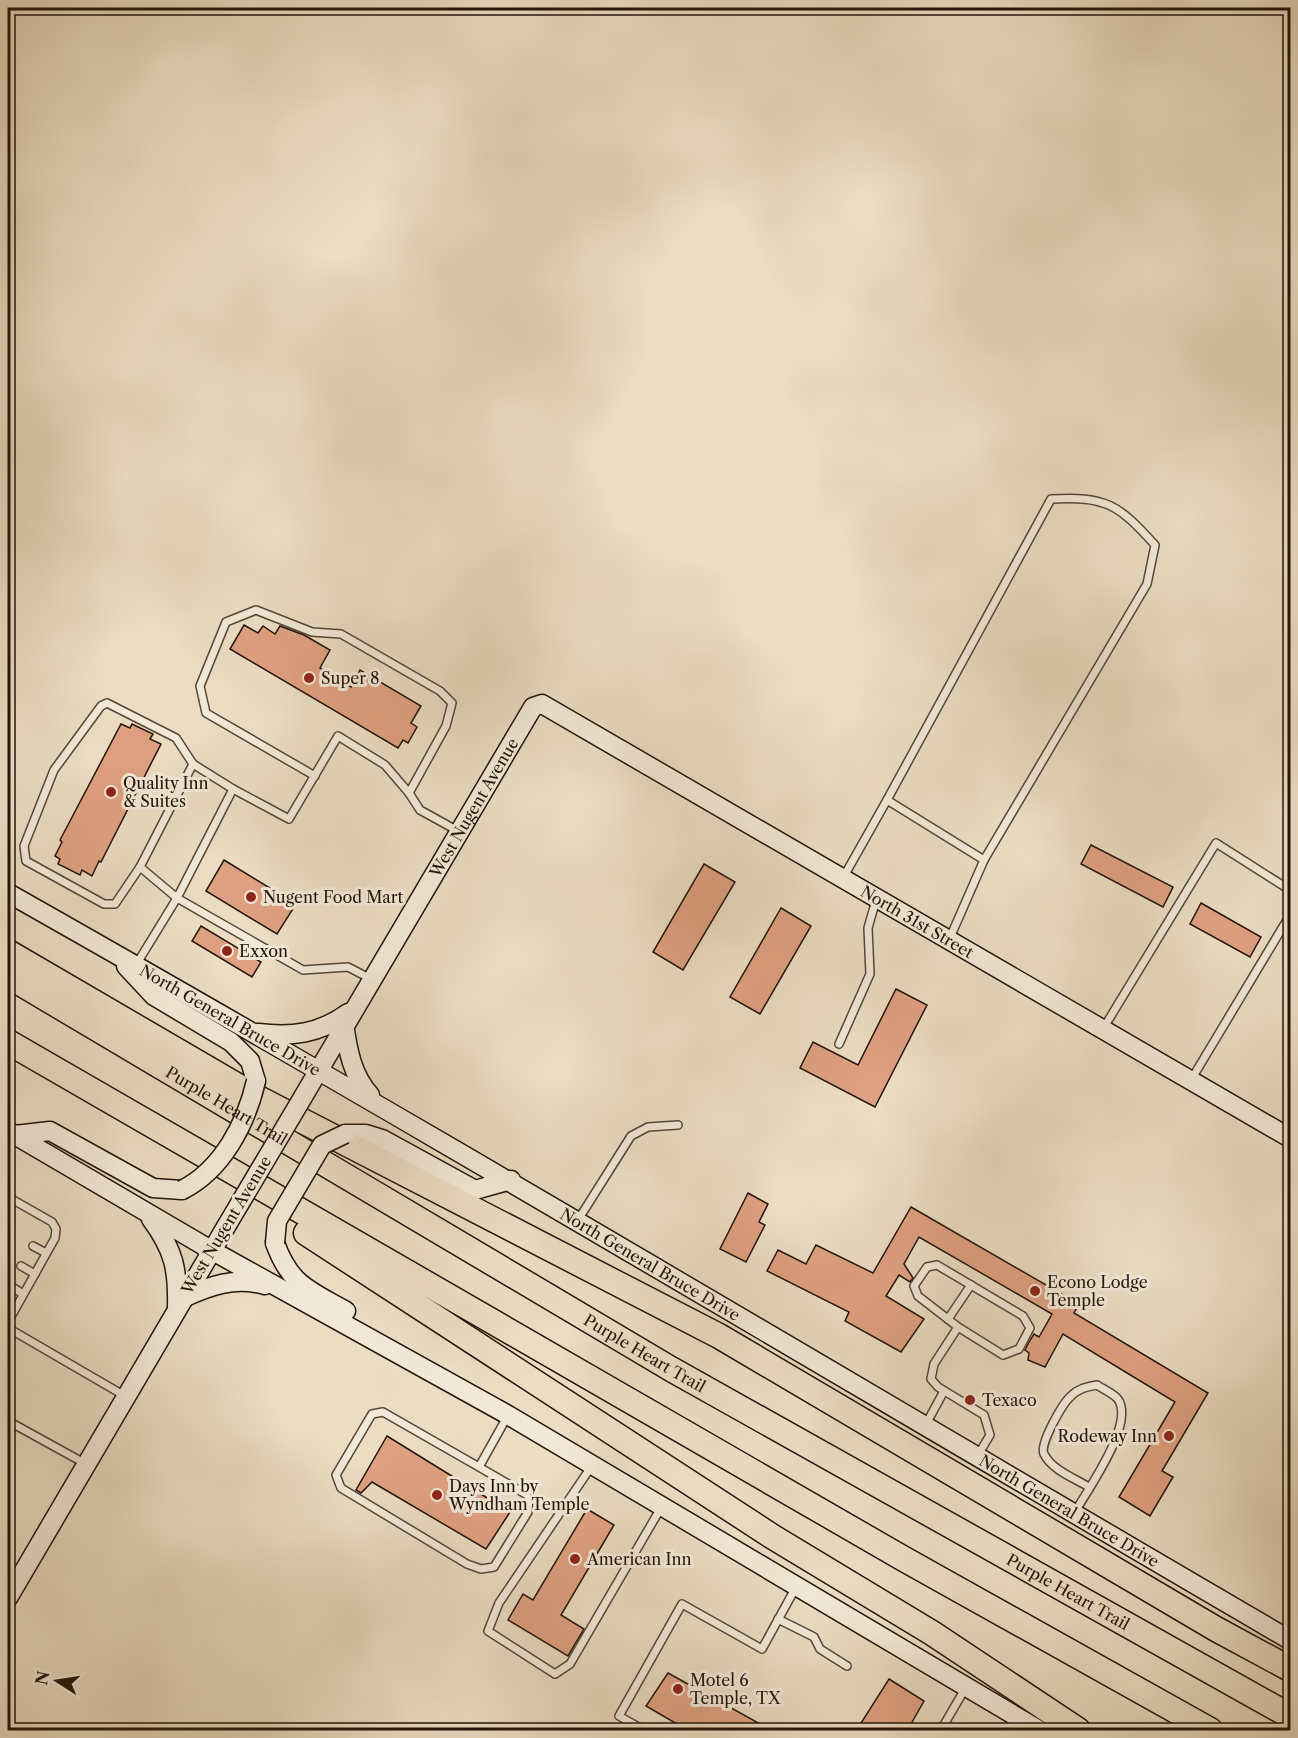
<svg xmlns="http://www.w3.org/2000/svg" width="1298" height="1738" font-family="'Libre Caslon Text',serif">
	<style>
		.building { fill: #dfa081; stroke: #22140a; stroke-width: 1.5 }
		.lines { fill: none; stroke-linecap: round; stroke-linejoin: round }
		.lane-casing { stroke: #544638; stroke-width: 10 }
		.secondary-casing { stroke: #22140a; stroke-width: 21 }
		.highway-casing { stroke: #22140a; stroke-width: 27 }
		.lane { stroke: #f2e8d7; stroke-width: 7 }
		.secondary { stroke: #f2e8d7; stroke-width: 18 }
		.highway { stroke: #ebdcc2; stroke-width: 24 }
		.secondary-bridge-casing { stroke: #22140a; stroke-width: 21; stroke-linecap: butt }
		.secondary-bridge { stroke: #f2e8d7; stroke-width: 18 }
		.poi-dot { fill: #8f2418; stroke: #f2e8d7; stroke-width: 2 }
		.labels { text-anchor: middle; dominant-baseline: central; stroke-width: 6; stroke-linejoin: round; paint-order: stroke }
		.poi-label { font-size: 16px; fill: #22140a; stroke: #f2e8d7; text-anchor: start }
		.street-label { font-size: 16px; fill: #22140a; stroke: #f2e8d7 }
	</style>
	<rect width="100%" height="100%" fill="#ebdcc2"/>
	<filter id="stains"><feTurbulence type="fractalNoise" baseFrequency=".00333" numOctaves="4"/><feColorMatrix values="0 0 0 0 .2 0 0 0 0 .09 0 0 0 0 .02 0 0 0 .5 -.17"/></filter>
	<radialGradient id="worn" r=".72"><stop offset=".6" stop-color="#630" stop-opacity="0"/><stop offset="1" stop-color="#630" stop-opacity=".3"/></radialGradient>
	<g class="building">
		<path d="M244,625L258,633L263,626L275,634L280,626L304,635L330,650L320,668L351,687L360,670L421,706L411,723L417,727L408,743L403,740L398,748L230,649Z"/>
		<path d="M121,724L130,728L132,724L153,734L150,739L161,744L101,862L99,861L92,876L82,870L80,875L58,864L60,859L55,856L62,842L60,840Z"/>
		<path d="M1091,845L1173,887L1163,907L1081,864Z"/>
		<path d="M224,860L296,904L277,934L206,891Z"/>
		<path d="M704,864L735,882L683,970L653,952Z"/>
		<path d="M1201,903L1261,937L1250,957L1190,924Z"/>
		<path d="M781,908L811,926L760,1014L730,997Z"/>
		<path d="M201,926L261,962L252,977L192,941Z"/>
		<path d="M896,989L927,1005L875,1107L800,1068L813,1042L858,1065Z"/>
		<path d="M748,1193L768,1204L759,1222L765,1225L746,1262L720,1249Z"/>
		<path d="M911,1207L1079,1304L1074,1313L1208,1393L1162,1471L1173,1477L1150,1516L1119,1497L1175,1402L1063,1334L1045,1367L1028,1360L1029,1353L1025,1350L1029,1342L1034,1334L1039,1337L1052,1314L919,1237L904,1264L913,1278L910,1282L899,1275L886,1296L924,1319L901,1352L845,1321L849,1312L767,1271L778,1250L806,1264L816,1245L873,1273Z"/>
		<path d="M387,1436L510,1512L486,1549L372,1482L361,1493L356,1490Z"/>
		<path d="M587,1509L614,1525L561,1615L584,1629L568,1656L508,1620L523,1594L533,1600Z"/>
		<path d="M668,1673L773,1731H689L646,1706Z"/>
		<path d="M889,1679L924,1701L907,1731H856Z"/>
	</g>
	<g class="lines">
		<g class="lane-casing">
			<g id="lane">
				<path d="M1290,516L1288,523L1290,537"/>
				<path d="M315,776L206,713L200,686L226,622L256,610L312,632L341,634L440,691L452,703L446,726L409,793L420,810L458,831"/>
				<path d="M233,789L193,764L176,738L107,703L101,706L54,770L24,846L26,861L104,904H115L140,867L177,898L303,970L348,967L371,979"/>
				<path d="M887,800L1051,499C1106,496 1118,504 1155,545L1147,584L984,860"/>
				<path d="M140,867L193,764"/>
				<path d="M843,878L887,800L984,860L949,940"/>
				<path d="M136,965L177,898L233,789L289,819L338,736L385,765L409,793"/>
				<path d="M1103,1029L1216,843L1290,890"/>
				<path d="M839,1044L870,974L868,928L876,900"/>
				<path d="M1191,1080L1290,915"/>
				<path d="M8,1197L52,1222L56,1229L55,1238L8,1322"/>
				<path d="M578,1220L631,1136L648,1127L678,1125"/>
				<path d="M33,1246L46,1253"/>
				<path d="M21,1266L35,1274"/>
				<path d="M9,1285L23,1294"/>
				<path d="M948,1319L971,1285"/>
				<path d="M958,1327L1003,1355L1019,1349L1030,1328L1023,1316L937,1265L927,1267L914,1286L918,1296L958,1327L934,1364L931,1379L938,1387L984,1415L990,1435L978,1455"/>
				<path d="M8,1328L125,1396"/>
				<path d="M8,1421L86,1464"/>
				<path d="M925,1426L944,1391"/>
				<path d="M479,1467L383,1412L372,1414L336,1475L341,1488L467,1564L481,1569L494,1567L528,1512L529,1496L479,1467L507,1417"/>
				<path d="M591,1467L499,1603L488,1631L555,1674L570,1664L662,1506"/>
				<path d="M1075,1512C1088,1489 1137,1421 1117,1398C1112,1393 1103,1389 1097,1385C1087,1387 1079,1388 1071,1396C1063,1403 1039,1444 1044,1454C1052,1470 1074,1478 1089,1487"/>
				<path d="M778,1619L814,1637L820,1649L847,1666"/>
				<path d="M644,1730L619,1716L682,1604L762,1649L796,1587"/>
				<path d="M941,1730L966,1687"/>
			</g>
		</g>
		<g class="secondary-casing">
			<g id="secondary">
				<path id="s1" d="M8,893C438,1136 863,1391 1290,1640"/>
				<path d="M126,966L154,996L231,1042L250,1061L256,1081"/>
				<path d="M344,1024C348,1051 352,1075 370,1095"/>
				<path d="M258,1033C292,1037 319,1034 348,1013"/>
				<path id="s2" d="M303,1097L533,707L542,704L1290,1138"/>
				<path d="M8,1131L211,1250L508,1415L1039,1730"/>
				<path d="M345,1134H366L382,1139L475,1190L511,1180"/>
				<path d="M15,1135L50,1131L153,1188L182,1190"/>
				<path d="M151,1219C174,1250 178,1270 177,1307"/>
				<path d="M275,1243C290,1285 309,1290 346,1311"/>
				<path d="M183,1298C211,1285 235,1277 265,1285"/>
				<path d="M8,1598L227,1225"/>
			</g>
		</g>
		<g class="highway-casing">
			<g id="highway">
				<path d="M8,952L260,1099L719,1336L1216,1629L1290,1669"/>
				<path id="s3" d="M8,976L671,1369L1290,1716"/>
				<path d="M8,1042L904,1559L1210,1730"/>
				<path d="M306,1233L773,1537L932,1633L1078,1730"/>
			</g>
		</g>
		<use href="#lane" class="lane"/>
		<use href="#secondary" class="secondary"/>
		<use href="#highway" class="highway"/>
		<g class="secondary-bridge-casing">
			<g id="secondary-bridge">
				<path d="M182,1190C222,1170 246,1124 256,1081"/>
				<path d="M227,1225L303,1097"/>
				<path d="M275,1243L277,1221L322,1145L345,1134"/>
			</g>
		</g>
		<use href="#secondary-bridge" class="secondary-bridge"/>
	</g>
	<g class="poi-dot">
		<circle cx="309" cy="678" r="6"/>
		<circle cx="111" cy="792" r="6"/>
		<circle cx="251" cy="897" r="6"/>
		<circle cx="227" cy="951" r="6"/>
		<circle cx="1035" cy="1291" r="6"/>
		<circle cx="970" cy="1400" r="6"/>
		<circle cx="1169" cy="1436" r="6"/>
		<circle cx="437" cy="1495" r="6"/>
		<circle cx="575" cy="1559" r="6"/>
		<circle cx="678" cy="1689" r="6"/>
	</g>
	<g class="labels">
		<g class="poi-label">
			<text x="321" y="678">Super 8</text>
			<text x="123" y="783">Quality Inn<tspan x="123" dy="18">&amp; Suites</tspan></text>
			<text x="263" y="897">Nugent Food Mart</text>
			<text x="239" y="951">Exxon</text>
			<text x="1047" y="1282">Econo Lodge<tspan x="1047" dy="18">Temple</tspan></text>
			<text x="982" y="1400">Texaco</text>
			<text x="1157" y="1436" text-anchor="end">Rodeway Inn</text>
			<text x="449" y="1486">Days Inn by<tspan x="449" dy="18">Wyndham Temple</tspan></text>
			<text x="587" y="1559">American Inn</text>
			<text x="690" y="1680">Motel 6<tspan x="690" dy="18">Temple, TX</tspan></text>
		</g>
		<g class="street-label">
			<text stroke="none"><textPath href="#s2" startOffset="336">West Nugent Avenue</textPath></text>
			<text stroke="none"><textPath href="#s2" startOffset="896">North 31st Street</textPath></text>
			<text stroke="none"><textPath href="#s1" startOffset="256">North General Bruce Drive</textPath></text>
			<text stroke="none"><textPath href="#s3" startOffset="254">Purple Heart Trail</textPath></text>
			<text transform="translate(226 1225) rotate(-59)">West Nugent Avenue</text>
			<text stroke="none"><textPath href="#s1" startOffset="742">North General Bruce Drive</textPath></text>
			<text stroke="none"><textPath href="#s3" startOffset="740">Purple Heart Trail</textPath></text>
			<text stroke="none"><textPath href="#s1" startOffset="1228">North General Bruce Drive</textPath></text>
			<text stroke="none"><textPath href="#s3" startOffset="1226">Purple Heart Trail</textPath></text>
		</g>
	</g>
	<rect width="1298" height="1738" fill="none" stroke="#ebdcc2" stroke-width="30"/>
	<rect x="9" y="9" width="1280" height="1720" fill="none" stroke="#22140a" stroke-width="3"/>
	<rect x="15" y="15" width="1268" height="1708" fill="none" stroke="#22140a" stroke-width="1.5"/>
	<g transform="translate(57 1681) rotate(282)" stroke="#f2e8d7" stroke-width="4.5" paint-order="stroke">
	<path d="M0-4.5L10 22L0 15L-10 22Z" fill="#22140a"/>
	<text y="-9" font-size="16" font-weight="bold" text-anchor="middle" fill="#22140a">N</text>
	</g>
	<rect width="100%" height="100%" filter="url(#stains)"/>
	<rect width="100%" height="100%" fill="url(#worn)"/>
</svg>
